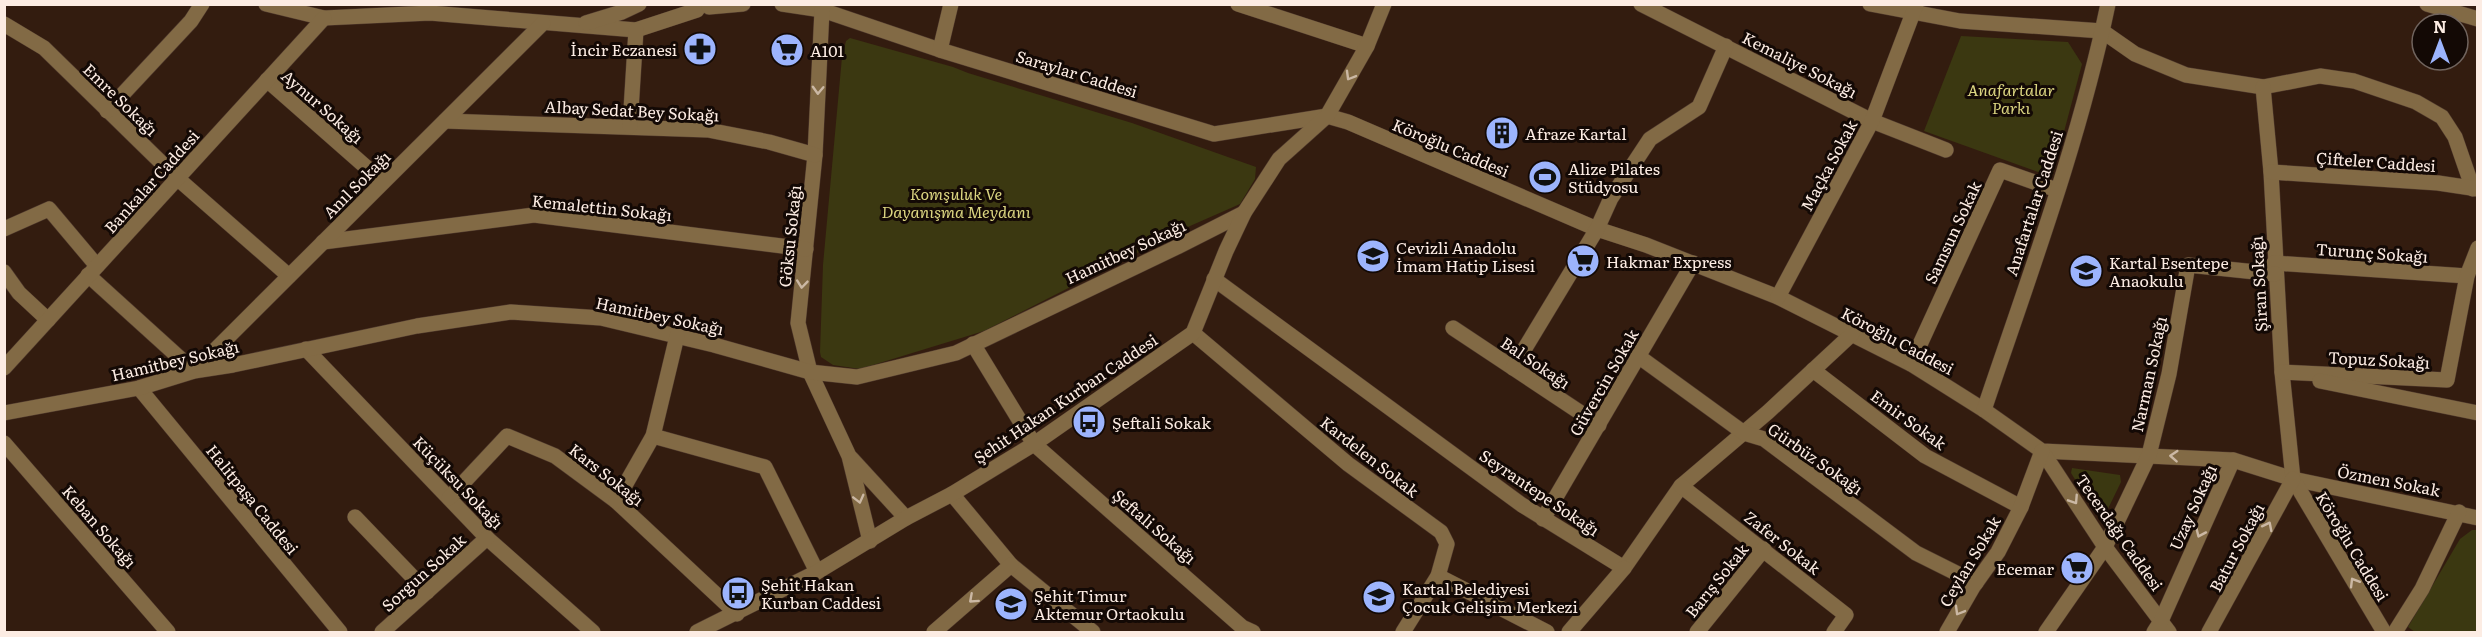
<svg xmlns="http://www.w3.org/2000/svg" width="2482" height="637" font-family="Literata,serif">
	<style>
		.green { fill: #3b3811 }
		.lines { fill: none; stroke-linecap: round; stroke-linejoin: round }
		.minor-casing { stroke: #4f392d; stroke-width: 16 }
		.minor { stroke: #826a45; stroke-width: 15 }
		.oneway { stroke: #cbb8a4 }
		.labels { text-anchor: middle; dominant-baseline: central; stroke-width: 6; stroke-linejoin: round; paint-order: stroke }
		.poi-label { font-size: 16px; fill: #fcece3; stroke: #130905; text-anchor: start }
		.street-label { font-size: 16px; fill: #fcece3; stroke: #130905 }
		.park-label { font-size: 16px; font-style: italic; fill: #dbd581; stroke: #130905 }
	</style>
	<rect width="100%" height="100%" fill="#331c0f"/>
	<g class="green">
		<path d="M1961,36L2068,42L2082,64L2052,177L1924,131Z"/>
		<path d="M850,38L953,67L968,73L1132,123L1256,167L1255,179L1240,204L1190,226L984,331L860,369L833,365L821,357L820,352L823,265L842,57L846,41Z"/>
		<path d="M2072,468L2120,475L2121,482L2104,517L2099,518L2071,473Z"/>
		<path d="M2472,530H2477V632H2415L2408,627L2460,539Z"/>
	</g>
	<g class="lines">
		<g class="minor-casing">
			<g id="minor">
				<path d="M266,4L324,18L430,13L636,30L697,10"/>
				<path d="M782,4L822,10L940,50L1214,134L1327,116L1348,122L1597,229L1646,245L1778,297L1911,364L1984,410L2042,451L2233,460L2293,479L2478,518"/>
				<path d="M824,4L822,10L815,155L798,323L810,372L849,456L870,541"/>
				<path d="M1238,4L1367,46"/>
				<path d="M1641,4L1872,121L1946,150"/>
				<path d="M1870,4L1960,21L2102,31L2135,54L2186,75L2263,87L2320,76L2354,81L2416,102L2442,117L2455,137L2473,189"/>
				<path d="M2427,4L2478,19"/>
				<path d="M709,7L743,4"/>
				<path d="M586,23L622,12L639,4"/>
				<path d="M4,24L44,48L177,178L289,276"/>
				<path d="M940,50L951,4"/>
				<path d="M267,80L383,182"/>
				<path d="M2263,87L2271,172L2282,372L2293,479L2384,632"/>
				<path d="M107,111L191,21L202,4"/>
				<path d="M445,121L708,130L769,142L815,155"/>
				<path d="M630,126L636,30"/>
				<path d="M2271,172L2438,183L2478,189"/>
				<path d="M4,229L49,209L97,266"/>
				<path d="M323,242L534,215L806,249"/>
				<path d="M2274,263L2467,276"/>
				<path d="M4,272L19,293L48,320"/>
				<path d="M88,275L194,371L543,23"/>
				<path d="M1214,279L1522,505L1624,568L1681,486L1768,412L1852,334"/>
				<path d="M1778,297L1872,121L1916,5"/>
				<path d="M1453,328L1599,425"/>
				<path d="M1193,333L1348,464L1441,532L1447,544L1438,576L1403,632"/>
				<path d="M973,344L1034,444L1242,627L1253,632"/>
				<path d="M306,349L487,538L593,632"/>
				<path d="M1638,356L1744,433L1764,439L1916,553L1976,583"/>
				<path d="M1911,364L2000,170L2057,190"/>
				<path d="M4,368L324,18"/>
				<path d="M1513,368L1597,229L1611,198L1650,139L1699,107L1726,46"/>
				<path d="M1813,370L1925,456L2021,507"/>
				<path d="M2282,372L2447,380L2467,276L2478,248"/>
				<path d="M2320,381L2478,413"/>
				<path d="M139,388L340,632"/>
				<path d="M1984,410C2029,276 2079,143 2108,4"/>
				<path d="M4,413L139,388L194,371L233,365L417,326L511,312L601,318L714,345L810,372L857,377L956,353L1177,247L1244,213"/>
				<path d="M653,436L765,467L817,572"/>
				<path d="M4,443L168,632"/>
				<path d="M2042,451L2105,547L2169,632"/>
				<path d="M851,458L906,518"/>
				<path d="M1681,486L1846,615L1834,632"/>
				<path d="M952,494L1011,565L1093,632"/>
				<path d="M449,498L507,436L555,456L616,501L737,614"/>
				<path d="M616,501L653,436L677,336"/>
				<path d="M355,517L427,592"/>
				<path d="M1543,519L1693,263"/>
				<path d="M1438,576L1547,632"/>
				<path d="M382,632L487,538"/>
				<path d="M697,632L817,572L906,518L952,494L1034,444L1193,333L1226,251L1244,213L1279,159L1327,116L1367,46L1384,4"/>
				<path d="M934,632L1011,565"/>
				<path d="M1569,632L1624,568"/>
				<path d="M1697,632L1764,549"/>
				<path d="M1947,632L1973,587L1998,552L2021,507L2042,451"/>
				<path d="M2046,632L2105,547L2149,455L2169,374L2188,265L2275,274"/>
				<path d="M2154,632L2161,621L2233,460"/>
				<path d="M2209,632L2293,479"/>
				<path d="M2395,632L2422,589L2459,512"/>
			</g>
		</g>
		<use href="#minor" class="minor"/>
	</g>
	<defs><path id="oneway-chevron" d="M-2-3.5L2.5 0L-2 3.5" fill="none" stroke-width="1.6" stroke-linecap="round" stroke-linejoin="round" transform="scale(1.5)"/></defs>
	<g class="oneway">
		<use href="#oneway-chevron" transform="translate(1350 76) rotate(120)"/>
		<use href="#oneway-chevron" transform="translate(818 90) rotate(92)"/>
		<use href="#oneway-chevron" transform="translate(802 284) rotate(96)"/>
		<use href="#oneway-chevron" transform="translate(2174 456) rotate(-176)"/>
		<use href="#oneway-chevron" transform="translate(859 499) rotate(76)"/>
		<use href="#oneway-chevron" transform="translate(2074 500) rotate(57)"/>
		<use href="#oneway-chevron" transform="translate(2268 526) rotate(-63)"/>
		<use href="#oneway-chevron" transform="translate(2200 533) rotate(114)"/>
		<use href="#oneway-chevron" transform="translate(2354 582) rotate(-121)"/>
		<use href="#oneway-chevron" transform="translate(973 599) rotate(138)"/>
		<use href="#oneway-chevron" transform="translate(1959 611) rotate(120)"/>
	</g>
	<defs>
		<g id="pharmacy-disc" transform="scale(1.725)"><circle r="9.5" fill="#9cb4fd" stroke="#130905"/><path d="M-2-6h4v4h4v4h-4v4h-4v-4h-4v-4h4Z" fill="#111"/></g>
		<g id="supermarket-disc" transform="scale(1.725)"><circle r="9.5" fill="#9cb4fd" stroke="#130905"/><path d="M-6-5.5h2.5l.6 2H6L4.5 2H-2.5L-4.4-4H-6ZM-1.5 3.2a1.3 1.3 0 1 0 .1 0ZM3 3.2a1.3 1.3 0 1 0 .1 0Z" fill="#111"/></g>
		<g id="building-disc" transform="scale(1.725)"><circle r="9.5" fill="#9cb4fd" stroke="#130905"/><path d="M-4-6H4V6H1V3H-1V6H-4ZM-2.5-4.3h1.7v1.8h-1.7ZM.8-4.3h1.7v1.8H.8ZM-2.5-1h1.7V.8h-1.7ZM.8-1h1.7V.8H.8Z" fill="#111"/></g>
		<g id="stadium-disc" transform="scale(1.725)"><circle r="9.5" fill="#9cb4fd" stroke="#130905"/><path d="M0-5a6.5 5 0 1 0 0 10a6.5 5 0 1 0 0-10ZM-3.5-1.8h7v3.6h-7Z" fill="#111"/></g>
		<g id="school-disc" transform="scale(1.725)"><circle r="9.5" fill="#9cb4fd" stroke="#130905"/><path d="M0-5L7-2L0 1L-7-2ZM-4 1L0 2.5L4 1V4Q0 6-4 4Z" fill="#111"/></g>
		<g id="bus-disc" transform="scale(1.725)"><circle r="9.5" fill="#9cb4fd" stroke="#130905"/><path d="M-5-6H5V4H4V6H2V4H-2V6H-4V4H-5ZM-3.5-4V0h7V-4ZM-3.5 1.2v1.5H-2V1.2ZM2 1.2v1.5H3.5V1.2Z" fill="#111"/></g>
	</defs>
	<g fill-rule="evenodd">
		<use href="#pharmacy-disc" x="700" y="49"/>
		<use href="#supermarket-disc" x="787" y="50"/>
		<use href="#building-disc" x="1502" y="133"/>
		<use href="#stadium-disc" x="1545" y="177"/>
		<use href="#school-disc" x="1373" y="256"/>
		<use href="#supermarket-disc" x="1583" y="261"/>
		<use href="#school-disc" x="2086" y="271"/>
		<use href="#bus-disc" x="1089" y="422"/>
		<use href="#supermarket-disc" x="2077" y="568"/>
		<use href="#bus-disc" x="738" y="593"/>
		<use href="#school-disc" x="1379" y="597"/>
		<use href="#school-disc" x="1011" y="604"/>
	</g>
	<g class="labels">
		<g class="poi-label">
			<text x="677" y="49" text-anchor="end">İncir Eczanesi</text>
			<text x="810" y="50">A101</text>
			<text x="1525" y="133">Afraze Kartal</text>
			<text x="1568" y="168">Alize Pilates<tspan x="1568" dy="18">Stüdyosu</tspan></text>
			<text x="1396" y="247">Cevizli Anadolu<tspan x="1396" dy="18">İmam Hatip Lisesi</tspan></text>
			<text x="1606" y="261">Hakmar Express</text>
			<text x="2109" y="262">Kartal Esentepe<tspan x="2109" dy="18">Anaokulu</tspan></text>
			<text x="1112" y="422">Şeftali Sokak</text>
			<text x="2054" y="568" text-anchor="end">Ecemar</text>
			<text x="761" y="584">Şehi̇t Hakan<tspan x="761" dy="18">Kurban Caddesi̇</tspan></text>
			<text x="1402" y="588">Kartal Belediyesi<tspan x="1402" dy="18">Çocuk Gelişim Merkezi</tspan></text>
			<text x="1034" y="595">Şehit Timur<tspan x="1034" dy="18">Aktemur Ortaokulu</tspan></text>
		</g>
		<g class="street-label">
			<text transform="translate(1800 64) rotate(27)">Kemaliye Sokağı</text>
			<text transform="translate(1077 73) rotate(17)">Saraylar Caddesi</text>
			<text transform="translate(121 99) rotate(44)">Emre Sokağı</text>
			<text transform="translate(323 106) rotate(41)">Aynur Sokağı</text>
			<text transform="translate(632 110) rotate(3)">Albay Sedat Bey Sokağı</text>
			<text transform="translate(1451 147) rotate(23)">Köroğlu Caddesi</text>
			<text transform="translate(2376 161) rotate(4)">Çifteler Caddesi</text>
			<text transform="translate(1828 165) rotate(-62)">Maçka Sokak</text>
			<text transform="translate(151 181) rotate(-48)">Bankalar Caddesi</text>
			<text transform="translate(356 184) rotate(-45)">Anıl Sokağı</text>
			<text transform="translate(2033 203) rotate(-72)">Anafartalar Caddesi</text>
			<text transform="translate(602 207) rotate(6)">Kemalettin Sokağı</text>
			<text transform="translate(1952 232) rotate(-65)">Samsun Sokak</text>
			<text transform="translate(789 236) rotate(-84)">Göksu Sokağı</text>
			<text transform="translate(1125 251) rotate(-25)">Hamitbey Sokağı</text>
			<text transform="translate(2372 252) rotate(4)">Turunç Sokağı</text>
			<text transform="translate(2258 284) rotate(-93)">Şiran Sokağı</text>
			<text transform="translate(660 315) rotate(12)">Hamitbey Sokağı</text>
			<text transform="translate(1898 340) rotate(28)">Köroğlu Caddesi</text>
			<text transform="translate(2379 359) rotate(3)">Topuz Sokağı</text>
			<text transform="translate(175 360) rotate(-13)">Hamitbey Sokağı</text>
			<text transform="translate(1536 362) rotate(34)">Bal Sokağı</text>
			<text transform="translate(2148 374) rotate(-78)">Narman Sokağı</text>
			<text transform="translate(1603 382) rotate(-60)">Güvercin Sokak</text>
			<text transform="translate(1065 398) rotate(-34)">Şehit Hakan Kurban Caddesi</text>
			<text transform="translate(1909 419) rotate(36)">Emir Sokak</text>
			<text transform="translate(1370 456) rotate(38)">Kardelen Sokak</text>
			<text transform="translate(1816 458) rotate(35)">Gürbüz Sokağı</text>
			<text transform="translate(607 474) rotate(38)">Kars Sokağı</text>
			<text transform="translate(2389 480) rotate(11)">Özmen Sokak</text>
			<text transform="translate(459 482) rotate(46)">Küçüksu Sokağı</text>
			<text transform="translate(1540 492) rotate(34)">Seyrantepe Sokağı</text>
			<text transform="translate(253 499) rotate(51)">Halitpaşa Caddesi</text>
			<text transform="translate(2192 507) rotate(-66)">Uzay Sokağı</text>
			<text transform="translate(100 526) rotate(49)">Keban Sokağı</text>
			<text transform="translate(1155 526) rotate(41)">Şeftali Sokağı</text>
			<text transform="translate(2120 532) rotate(55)">Tecerdağı Caddesi</text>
			<text transform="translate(1783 542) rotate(38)">Zafer Sokak</text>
			<text transform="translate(2353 546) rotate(59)">Köroğlu Caddesi</text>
			<text transform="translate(2236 547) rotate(-62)">Batur Sokağı</text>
			<text transform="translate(1969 561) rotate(-59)">Ceylan Sokak</text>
			<text transform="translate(423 572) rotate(-42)">Sorgun Sokak</text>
			<text transform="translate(1716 580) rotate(-51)">Barış Sokak</text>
		</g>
		<g class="park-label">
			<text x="2011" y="89">Anafartalar<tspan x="2011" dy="18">Parkı</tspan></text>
			<text x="956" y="193">Komşuluk Ve<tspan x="956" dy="18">Dayanışma Meydanı</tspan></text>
		</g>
	</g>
	<rect width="2482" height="637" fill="none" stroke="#fcece3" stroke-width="12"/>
	<g transform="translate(2440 42)"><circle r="28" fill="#130905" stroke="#70645e" stroke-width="1.5"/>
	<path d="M0-4.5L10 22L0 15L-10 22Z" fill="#9cb4fd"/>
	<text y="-9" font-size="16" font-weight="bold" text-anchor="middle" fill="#fcece3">N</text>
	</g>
</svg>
